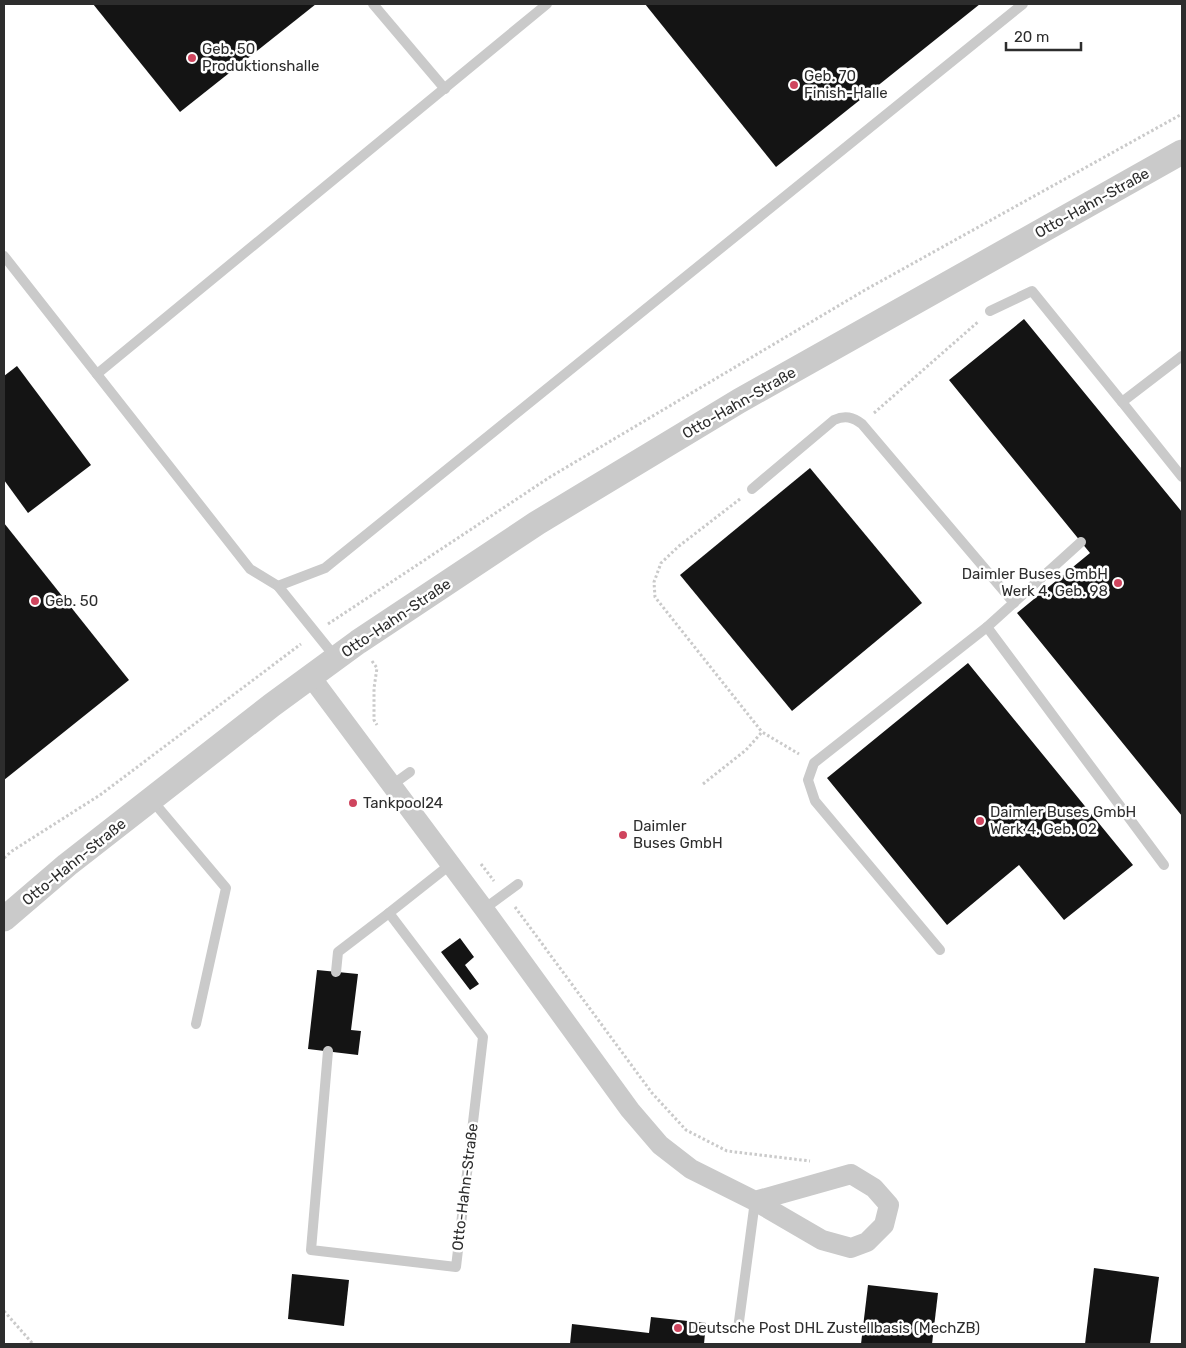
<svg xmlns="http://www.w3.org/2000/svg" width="1186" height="1348" font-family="Rubik,sans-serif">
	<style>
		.building { fill: #141414 }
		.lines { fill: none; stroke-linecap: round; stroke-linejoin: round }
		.path { stroke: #cacaca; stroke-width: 3; stroke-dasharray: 2.5 2.5; stroke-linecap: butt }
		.service { stroke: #cacaca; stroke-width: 10 }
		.minor { stroke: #cacaca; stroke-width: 20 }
		.tertiary { stroke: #cacaca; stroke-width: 25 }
		.poi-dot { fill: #cf455e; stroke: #fff; stroke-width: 2 }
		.labels { text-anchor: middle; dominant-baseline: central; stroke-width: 5; stroke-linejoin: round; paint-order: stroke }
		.poi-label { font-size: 15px; fill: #2d2d2d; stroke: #fff; text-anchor: start }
		.street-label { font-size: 15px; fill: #2d2d2d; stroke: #fff }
	</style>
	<rect width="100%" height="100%" fill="#fff"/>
	<g class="building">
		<path d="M93,4H316L180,112Z"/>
		<path d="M645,4H980L776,167Z"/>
		<path d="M1024,319L1182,512V816L1017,613L1090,553L949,380Z"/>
		<path d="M17,366L91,465L28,513L4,480V376Z"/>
		<path d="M810,468L922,603L792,711L680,575Z"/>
		<path d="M4,523L129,680L4,780Z"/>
		<path d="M968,663L1133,865L1064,920L1019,865L947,925L827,778Z"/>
		<path d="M460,938L474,957L465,965L479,984L470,990L441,952Z"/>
		<path d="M317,970L358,974L351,1030L361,1031L358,1055L308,1049Z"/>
		<path d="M1094,1268L1159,1277L1150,1344H1085Z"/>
		<path d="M292,1274L349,1280L344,1326L288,1319Z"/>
		<path d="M868,1285L938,1293L932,1344H861Z"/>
		<path d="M651,1317L706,1323L704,1344H570L572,1324L649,1333Z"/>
	</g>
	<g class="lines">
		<g class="path">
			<path d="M874,413L979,321"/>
			<path d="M740,499L679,546L661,563L654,582L655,597L762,732"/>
			<path d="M328,624L550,477L865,290L1182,114"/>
			<path d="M372,661L377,668L374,688V720L377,725"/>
			<path d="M703,784L746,750L762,732L799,754"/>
			<path d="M4,858L12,851L100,795L301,644"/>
			<path d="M481,864L494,881"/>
			<path d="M515,907L652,1093L686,1130L727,1151L810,1161"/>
			<path d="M4,1311L33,1344"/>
		</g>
		<g class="service">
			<path d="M373,4L445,89"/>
			<path d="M4,256L250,569L278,586L336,658"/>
			<path d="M990,311L1032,291L1122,402"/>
			<path d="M1182,356L1122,402L1182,477"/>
			<path d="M97,374L547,4"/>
			<path d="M752,489L834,420C845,415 853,417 862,424L1014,603"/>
			<path d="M278,586L325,568L1023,4"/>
			<path d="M987,627L1081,542"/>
			<path d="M392,785L410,772"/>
			<path d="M151,799L226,888L196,1024"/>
			<path d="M484,909L518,884"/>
			<path d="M940,950L815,801L808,780L814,763L987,627L1164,865"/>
			<path d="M336,972L338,952L389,913"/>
			<path d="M328,1051L311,1250L456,1267L483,1037L389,913L451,864"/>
			<path d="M738,1329L755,1201"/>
		</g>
		<path class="minor" d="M311,677L484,909L630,1110L660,1145L691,1169L755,1201L822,1240L851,1248L867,1242L884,1225L889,1205L874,1188L851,1174L755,1201"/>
		<path class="tertiary" d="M4,919L67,865L272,705L358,642L537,523L739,401L1182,152"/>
	</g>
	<g class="poi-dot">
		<circle cx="192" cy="58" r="5"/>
		<circle cx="794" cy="85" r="5"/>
		<circle cx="1118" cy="583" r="5"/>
		<circle cx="35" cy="601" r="5"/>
		<circle cx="353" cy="803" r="5"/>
		<circle cx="980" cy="821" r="5"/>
		<circle cx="623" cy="835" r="5"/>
		<circle cx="678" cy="1328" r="5"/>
	</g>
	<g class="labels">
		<g class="poi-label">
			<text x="202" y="49">Geb. 50<tspan x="202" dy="17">Produktionshalle</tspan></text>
			<text x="804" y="76">Geb. 70<tspan x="804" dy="17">Finish-Halle</tspan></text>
			<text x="1108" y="574" text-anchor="end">Daimler Buses GmbH<tspan x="1108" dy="17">Werk 4, Geb. 98</tspan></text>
			<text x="45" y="601">Geb. 50</text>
			<text x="363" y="803">Tankpool24</text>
			<text x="990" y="812">Daimler Buses GmbH<tspan x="990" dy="17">Werk 4, Geb. 02</tspan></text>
			<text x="633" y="826">Daimler<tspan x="633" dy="17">Buses GmbH</tspan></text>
			<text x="688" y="1328">Deutsche Post DHL Zustellbasis (MechZB)</text>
		</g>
		<g class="street-label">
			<text transform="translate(1092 203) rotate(-29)">Otto-Hahn-Straße</text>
			<text transform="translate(739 403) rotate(-30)">Otto-Hahn-Straße</text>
			<text transform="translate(396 618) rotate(-34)">Otto-Hahn-Straße</text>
			<text transform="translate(74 862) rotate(-39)">Otto-Hahn-Straße</text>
			<text transform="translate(465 1187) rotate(-83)">Otto-Hahn-Straße</text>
		</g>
	</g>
	<rect width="1186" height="1348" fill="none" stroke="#2d2d2d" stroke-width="10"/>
	<path d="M1006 42v8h75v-8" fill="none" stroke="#2d2d2d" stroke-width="2.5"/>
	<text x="1014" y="42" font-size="15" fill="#2d2d2d" stroke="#ffffff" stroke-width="4" paint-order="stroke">20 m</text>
</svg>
